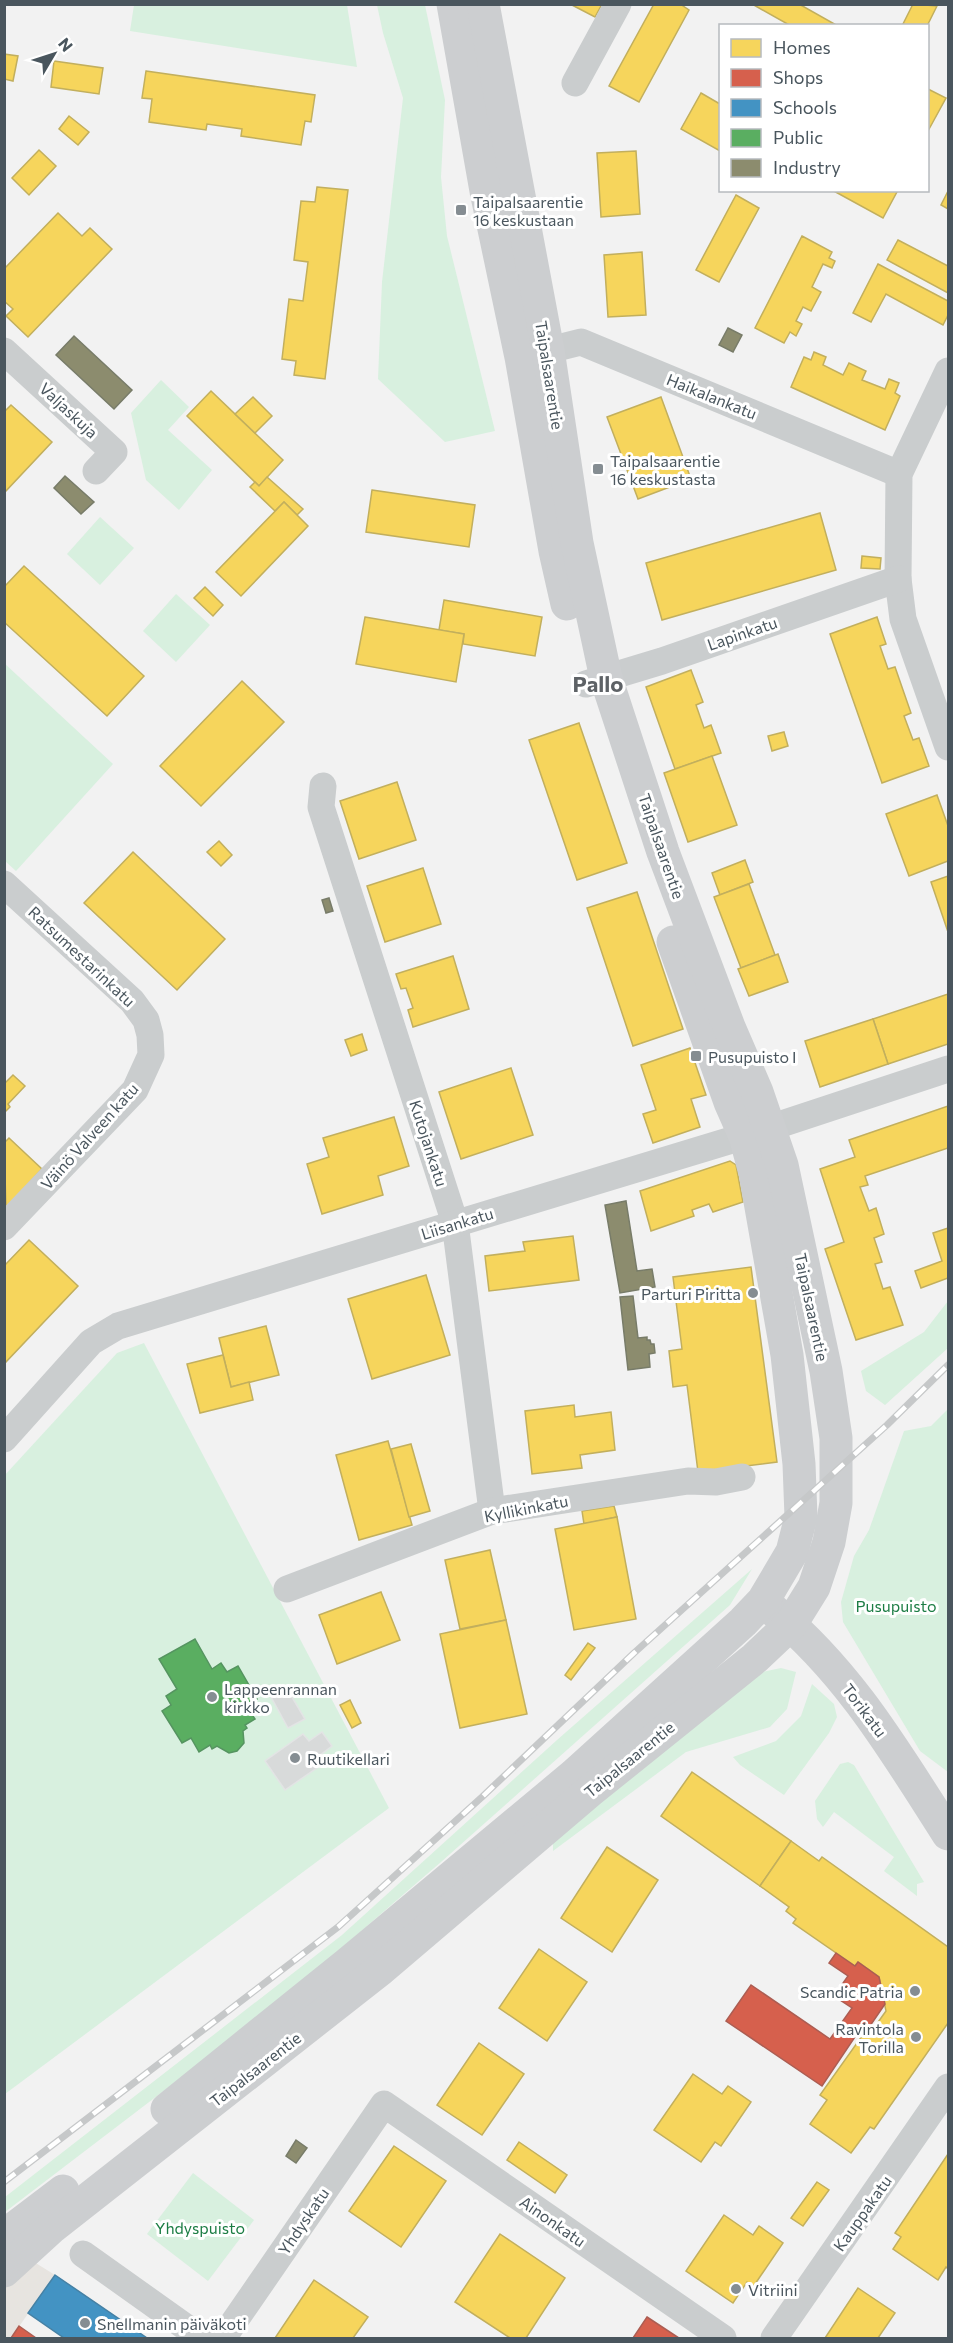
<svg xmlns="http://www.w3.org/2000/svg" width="953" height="2343" font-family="Commissioner,sans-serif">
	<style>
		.commercial { fill: #e7e4e0 }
		.green { fill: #d8f0df }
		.homes { fill: #f6d55c; stroke: #c2af5d; stroke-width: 1.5 }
		.shops { fill: #d6604d; stroke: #ac5d52; stroke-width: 1.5 }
		.schools { fill: #4393c3; stroke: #4581a5; stroke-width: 1.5 }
		.public { fill: #5aae61; stroke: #559460; stroke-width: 1.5 }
		.industry { fill: #8c8c6e; stroke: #787c69; stroke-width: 1.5 }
		.building { fill: #d8dada; stroke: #e3e4e5; stroke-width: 1.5 }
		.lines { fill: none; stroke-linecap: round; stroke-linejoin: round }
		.street { stroke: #cacdce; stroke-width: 27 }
		.secondary { stroke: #ccced0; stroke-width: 33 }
		.rail-casing { stroke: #c6c8c9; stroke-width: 7 }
		.rail { stroke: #fff; stroke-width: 4.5; stroke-dasharray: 14; stroke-linecap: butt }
		.poi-dot { fill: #858d92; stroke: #fff; stroke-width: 2 }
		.labels { text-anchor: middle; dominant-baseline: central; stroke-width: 6; stroke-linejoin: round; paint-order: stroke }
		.poi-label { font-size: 16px; fill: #4a565e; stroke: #fff; text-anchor: start }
		.street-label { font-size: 16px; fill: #4a565e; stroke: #fff }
		.park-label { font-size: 16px; fill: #1c7d44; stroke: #fff }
		.district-label { font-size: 22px; font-weight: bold; fill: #5e6266; stroke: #fff }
	</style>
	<rect width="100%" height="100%" fill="#f2f2f2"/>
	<path class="commercial" d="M5,2244L55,2275L11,2338H5Z"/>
	<g class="green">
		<path d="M134,5H347L357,67L130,31Z"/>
		<path d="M377,5H425L445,100L441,177L447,236L495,431L445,442L378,379L382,282L403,98L383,33Z"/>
		<path d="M161,380L189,407L168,430L212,470L179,510L146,480L131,413Z"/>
		<path d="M100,517L134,548L100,585L67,554Z"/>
		<path d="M176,594L210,625L176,662L143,631Z"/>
		<path d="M4,663L113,764L16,871L5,861Z"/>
		<path d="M948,1301V1348L885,1405L866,1391L861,1371L924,1332Z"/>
		<path d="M144,1343L389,1808L5,2094L4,1476L117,1353Z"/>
		<path d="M948,1409V1772L920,1751L843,1622L841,1602L854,1556L869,1530L904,1431L931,1426Z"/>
		<path d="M752,1569L730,1605L441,1862L271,2009L5,2212V2197L342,1935L557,1740Z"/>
		<path d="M781,1668L796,1672L787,1709L770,1727L686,1752L553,1851V1830L752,1674Z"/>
		<path d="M812,1684L834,1704L837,1717L829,1733L784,1795L740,1765L733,1757L776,1741L801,1716Z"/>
		<path d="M848,1762L854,1765L924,1882L917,1884V1896L884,1871L894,1857L834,1812L823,1827L817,1819L815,1801L840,1764Z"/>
		<path d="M193,2173L254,2220L208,2281L147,2234Z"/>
	</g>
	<g class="homes">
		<path d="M570,4H602L595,17Z"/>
		<path d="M654,4H680L689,10L639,102L609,86Z"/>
		<path d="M752,4H799L838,26H791Z"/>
		<path d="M913,4L937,6L927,26H902Z"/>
		<path d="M4,54L18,56L13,81L4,79Z"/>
		<path d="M54,61L103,68L99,94L51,87Z"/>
		<path d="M146,71L315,95L311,122L305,121L301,145L241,136L242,129L207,124L206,130L149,122L152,99L142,98Z"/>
		<path d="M928,89L946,98L928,131Z"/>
		<path d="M701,93L720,104V151L681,129Z"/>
		<path d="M69,116L89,132L78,145L59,129Z"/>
		<path d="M39,150L56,166L29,195L12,178Z"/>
		<path d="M636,151L640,214L601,217L597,153Z"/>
		<path d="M317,187L348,190L325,379L294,375L296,361L282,359L289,299L303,301L308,262L294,260L301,201L315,202Z"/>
		<path d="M832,190H898L883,218Z"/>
		<path d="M948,191V209L941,205Z"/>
		<path d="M736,195L759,208L719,282L696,270Z"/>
		<path d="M58,213L82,236L90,228L112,249L28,337L6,316L13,309L4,301V269Z"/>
		<path d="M802,236L832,252L829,258L835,261L832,268L823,264L812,287L821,292L811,311L803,307L796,321L802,324L796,336L790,332L784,343L755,328Z"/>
		<path d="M898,240L948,266V293L887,260Z"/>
		<path d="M642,252L646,315L608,317L604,255Z"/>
		<path d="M878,264L948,301V315L943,325L886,294L871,322L853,313Z"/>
		<path d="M814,352L826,357L823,365L843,375L849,363L866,371L862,380L885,389L889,379L899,383L895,393L900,396L885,430L791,387L804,357L811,360Z"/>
		<path d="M211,391L283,460L259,486L187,416Z"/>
		<path d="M253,397L272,416L255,433L235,414Z"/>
		<path d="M661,397L691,479L638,499L607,417Z"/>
		<path d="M11,405L52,442L4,493V412Z"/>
		<path d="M267,477L303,509L297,515L284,502L275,511L250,487L255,482L259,486Z"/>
		<path d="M372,490L475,505L469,547L366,532Z"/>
		<path d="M284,502L308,526L241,596L216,572Z"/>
		<path d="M820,513L836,570L662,620L646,563Z"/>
		<path d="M862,556L881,558L880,569L861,568Z"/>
		<path d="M24,566L144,676L107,716L4,622V587Z"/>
		<path d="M205,587L223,605L213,616L194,598Z"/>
		<path d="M444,600L542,617L535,656L463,644L464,634L439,630Z"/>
		<path d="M365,617L464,634L456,682L356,664Z"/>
		<path d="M877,617L886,644L880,646L888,669L895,667L911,713L904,716L913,740L919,738L929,766L882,783L830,634Z"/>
		<path d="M691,670L703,702L696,705L704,728L711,725L721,753L675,769L646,687Z"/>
		<path d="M242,681L284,722L201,806L160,766Z"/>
		<path d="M579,723L627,863L577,880L529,740Z"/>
		<path d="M784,732L788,746L772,751L768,736Z"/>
		<path d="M712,756L737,825L688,842L664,773Z"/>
		<path d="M397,782L416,840L359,859L340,801Z"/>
		<path d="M937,795L948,826V861L909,876L886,814Z"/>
		<path d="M219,841L232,855L221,866L207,852Z"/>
		<path d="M133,852L225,939L177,990L84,903Z"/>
		<path d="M745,860L753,882L720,895L712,873Z"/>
		<path d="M423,868L441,924L385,942L367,886Z"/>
		<path d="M948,876V932L931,882Z"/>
		<path d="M749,884L775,955L741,968L714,897Z"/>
		<path d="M637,892L683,1029L633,1046L587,908Z"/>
		<path d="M778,954L788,982L749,996L738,969Z"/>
		<path d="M453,956L469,1009L413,1027L408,1010L413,1008L406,988L401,989L396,974Z"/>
		<path d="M948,994V1044L888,1064L873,1019Z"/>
		<path d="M873,1019L888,1064L820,1087L805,1041Z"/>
		<path d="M362,1034L367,1050L351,1056L345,1040Z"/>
		<path d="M690,1048L706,1095L691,1099L700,1127L653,1143L643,1114L656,1110L641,1065Z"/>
		<path d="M511,1068L533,1135L461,1159L439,1092Z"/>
		<path d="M13,1075L25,1086L8,1104L10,1107L4,1113V1084Z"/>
		<path d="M948,1106V1148L865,1176L868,1185L860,1187L869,1211L876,1208L884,1234L874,1238L882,1262L875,1264L883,1289L890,1287L903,1325L856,1340L825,1249L844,1242L820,1169L855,1157L849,1140Z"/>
		<path d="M394,1117L409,1166L378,1176L383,1195L322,1214L307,1164L329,1157L323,1138Z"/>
		<path d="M9,1138L42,1169L6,1208L4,1143Z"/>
		<path d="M730,1161L736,1165L743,1202L713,1212L709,1204L692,1210L694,1216L651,1231L640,1191Z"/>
		<path d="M948,1228V1278L921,1288L915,1271L942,1261L933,1233Z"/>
		<path d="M573,1236L579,1280L489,1291L485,1256L525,1251L523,1242Z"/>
		<path d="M29,1240L78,1286L4,1364V1266Z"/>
		<path d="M751,1267L777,1462L698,1472L687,1385L673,1387L669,1351L682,1349L673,1277Z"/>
		<path d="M426,1275L450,1355L372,1379L348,1299Z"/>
		<path d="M266,1326L279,1375L231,1387L219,1338Z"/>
		<path d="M223,1355L231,1387L249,1382L253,1400L200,1413L187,1364Z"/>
		<path d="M574,1405L575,1417L611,1412L615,1450L580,1455L582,1468L532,1474L525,1411Z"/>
		<path d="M388,1441L412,1525L359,1540L336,1455Z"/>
		<path d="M411,1444L430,1511L409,1517L391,1449Z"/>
		<path d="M614,1506L617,1517L584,1524L582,1511Z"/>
		<path d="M617,1517L636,1619L574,1630L555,1529Z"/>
		<path d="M490,1550L506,1620L460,1629L445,1560Z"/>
		<path d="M381,1592L400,1640L337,1664L319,1615Z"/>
		<path d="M506,1620L527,1714L460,1728L440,1634Z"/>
		<path d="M588,1643L595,1648L571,1680L565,1675Z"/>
		<path d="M350,1700L361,1723L352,1728L340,1705Z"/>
		<path d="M692,1772L791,1841L760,1886L661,1816Z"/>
		<path d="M791,1841L819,1861L822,1857L948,1947V2023L874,2129L870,2127L851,2153L810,2124L827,2100L820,2095L867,2029L871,2032L886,2011L879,1977L858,1962L855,1966L793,1923L796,1919L786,1911L789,1907L760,1886Z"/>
		<path d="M607,1847L658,1880L612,1952L561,1918Z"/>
		<path d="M539,1949L587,1982L547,2041L499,2008Z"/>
		<path d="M479,2043L524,2074L482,2135L437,2105Z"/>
		<path d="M693,2074L722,2094L728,2086L751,2102L721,2146L715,2142L701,2162L654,2130Z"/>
		<path d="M519,2142L567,2175L555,2193L507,2160Z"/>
		<path d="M394,2146L446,2181L401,2247L349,2211Z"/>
		<path d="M948,2154V2269L946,2267L938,2280L893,2249L901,2237L895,2233Z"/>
		<path d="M817,2182L829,2190L803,2226L791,2218Z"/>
		<path d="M724,2215L753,2235L759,2226L783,2243L753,2287L747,2282L733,2303L686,2271Z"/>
		<path d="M500,2234L565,2278L526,2338H510L455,2302Z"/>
		<path d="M314,2280L368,2317L353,2338H275Z"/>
		<path d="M858,2288L895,2313L878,2338H825Z"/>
	</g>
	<g class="shops">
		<path d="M836,1953L855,1966L858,1962L879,1977L885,2004L870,2026L865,2022L822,2086L726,2021L751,1985L830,2039L852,2008L834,1996L848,1976L829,1963Z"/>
		<path d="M647,2317L679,2338H633Z"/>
		<path d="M19,2326L36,2338H11Z"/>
	</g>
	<path class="schools" d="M55,2275L147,2338H64L28,2313Z"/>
	<path class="public" d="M195,1639L212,1669L221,1663L227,1672L238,1666L257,1699L246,1705L255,1719L245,1725L247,1728L243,1731L244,1743L237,1751L229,1753L217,1746L212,1749L210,1745L199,1752L191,1738L182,1743L162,1711L171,1705L166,1696L177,1689L159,1659Z"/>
	<g class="industry">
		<path d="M728,328L742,335L733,352L719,345Z"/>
		<path d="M74,336L132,390L114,409L56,355Z"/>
		<path d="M65,476L94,502L81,514L54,488Z"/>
		<path d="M329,898L333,911L326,913L322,900Z"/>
		<path d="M626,1201L637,1271L652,1269L655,1287L620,1293L605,1205Z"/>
		<path d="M633,1296L638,1338L647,1337V1340H650L651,1344H654L655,1353L649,1354L650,1367L628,1370L620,1297Z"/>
		<path d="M296,2140L307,2148L296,2163L286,2156Z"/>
	</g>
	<g class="building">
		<path d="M286,1687L305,1719L288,1728L270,1695Z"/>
		<path d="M322,1732L332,1746L319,1756L324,1763L285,1790L265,1761L303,1734L309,1741Z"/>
	</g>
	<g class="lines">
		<g class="street">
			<path d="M575,83L618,4"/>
			<path d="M4,351L114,452L96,471"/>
			<path d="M529,355L581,342L899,474"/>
			<path d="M948,371L899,474L898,579L903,619L948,747"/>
			<path d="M586,684L662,661L898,579"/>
			<path d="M323,786L321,807L455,1223L492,1511"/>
			<path d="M4,884L132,1001L146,1020L150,1035L151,1055L135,1090L4,1227"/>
			<path d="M4,1439L91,1342L118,1326L745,1136L948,1069"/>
			<path d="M287,1589L492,1511L688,1481L716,1482L742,1477"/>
			<path d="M83,2254L201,2338"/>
			<path d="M223,2338L384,2104L723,2338"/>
			<path d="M774,2338L948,2087"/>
		</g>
		<g class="secondary">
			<path d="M453,4L486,191L521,357L555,551L567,604"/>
			<path d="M773,1610C849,1672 896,1753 948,1834"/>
			<path d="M167,2109L347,1964L574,1775L743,1622L763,1601L792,1552L801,1517L799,1464L787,1355L755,1173L745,1136L730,1102L673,942"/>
			<path d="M4,2236L63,2191"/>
			<path d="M4,2271L51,2228L381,1969L590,1791L755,1658L791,1624L814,1587L829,1542L836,1503V1438L826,1371L782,1165L757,1092L729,1027L663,852L606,678L577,543L548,350L483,4"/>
		</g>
		<g class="rail-casing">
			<path id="rail" d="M4,2182L338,1927L482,1797L634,1653L887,1425L948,1365"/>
		</g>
		<use href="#rail" class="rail"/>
	</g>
	<g class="poi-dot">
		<rect x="455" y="204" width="12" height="12" rx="3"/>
		<rect x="592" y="463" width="12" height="12" rx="3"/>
		<rect x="690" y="1050" width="12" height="12" rx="3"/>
		<circle cx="753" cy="1293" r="6"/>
		<circle cx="212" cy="1697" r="6"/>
		<circle cx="295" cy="1758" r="6"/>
		<circle cx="915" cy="1991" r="6"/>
		<circle cx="916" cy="2037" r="6"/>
		<circle cx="736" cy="2289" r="6"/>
		<circle cx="85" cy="2323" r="6"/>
	</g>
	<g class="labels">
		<g class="poi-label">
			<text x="473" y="201">Taipalsaarentie<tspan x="473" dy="18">16 keskustaan</tspan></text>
			<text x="610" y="460">Taipalsaarentie<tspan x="610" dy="18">16 keskustasta</tspan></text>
			<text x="708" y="1056">Pusupuisto I</text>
			<text x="741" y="1293" text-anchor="end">Parturi Piritta</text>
			<text x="224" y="1688">Lappeenrannan<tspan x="224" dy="18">kirkko</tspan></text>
			<text x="307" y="1758">Ruutikellari</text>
			<text x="903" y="1991" text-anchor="end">Scandic Patria</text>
			<text x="904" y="2028" text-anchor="end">Ravintola<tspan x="904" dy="18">Torilla</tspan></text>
			<text x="748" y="2289">Vitriini</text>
			<text x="97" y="2323">Snellmanin päiväkoti</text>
		</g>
		<g class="street-label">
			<text transform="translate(550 375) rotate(81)">Taipalsaarentie</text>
			<text transform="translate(712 396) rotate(22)">Haikalankatu</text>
			<text transform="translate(69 410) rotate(43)">Valjaskuja</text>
			<text transform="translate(742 633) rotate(-19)">Lapinkatu</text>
			<text transform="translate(662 846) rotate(71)">Taipalsaarentie</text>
			<text transform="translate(82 956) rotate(43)">Ratsumestarinkatu</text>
			<text transform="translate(89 1136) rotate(-48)">Väinö Valveen katu</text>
			<text transform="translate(429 1143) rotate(72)">Kutojankatu</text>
			<text transform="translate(457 1223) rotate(-17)">Liisankatu</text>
			<text transform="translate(812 1307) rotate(78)">Taipalsaarentie</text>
			<text transform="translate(526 1508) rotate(-11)">Kyllikinkatu</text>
			<text transform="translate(865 1710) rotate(53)">Torikatu</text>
			<text transform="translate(629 1759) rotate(-39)">Taipalsaarentie</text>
			<text transform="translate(255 2069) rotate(-38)">Taipalsaarentie</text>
			<text transform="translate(862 2213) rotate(-55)">Kauppakatu</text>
			<text transform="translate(303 2221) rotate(-56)">Yhdyskatu</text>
			<text transform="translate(553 2221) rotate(35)">Ainonkatu</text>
		</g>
		<g class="park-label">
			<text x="896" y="1605">Pusupuisto</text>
			<text x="200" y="2227">Yhdyspuisto</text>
		</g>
		<g class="district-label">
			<text x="598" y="683">Pallo</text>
		</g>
	</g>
	<rect width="953" height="2343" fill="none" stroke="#4a565e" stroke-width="12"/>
	<rect x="719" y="24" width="210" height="168" fill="#ffffff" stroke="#b7bbbf" stroke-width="1.5"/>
	<rect x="731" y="39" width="30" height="18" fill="#f6d55c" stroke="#b7bbbf" stroke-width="1.5"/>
	<text x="773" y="54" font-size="18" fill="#4a565e">Homes</text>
	<rect x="731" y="69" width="30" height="18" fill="#d6604d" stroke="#b7bbbf" stroke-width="1.5"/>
	<text x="773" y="84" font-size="18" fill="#4a565e">Shops</text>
	<rect x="731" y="99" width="30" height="18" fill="#4393c3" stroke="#b7bbbf" stroke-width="1.5"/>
	<text x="773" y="114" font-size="18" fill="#4a565e">Schools</text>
	<rect x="731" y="129" width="30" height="18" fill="#5aae61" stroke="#b7bbbf" stroke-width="1.5"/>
	<text x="773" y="144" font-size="18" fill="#4a565e">Public</text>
	<rect x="731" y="159" width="30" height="18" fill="#8c8c6e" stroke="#b7bbbf" stroke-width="1.5"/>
	<text x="773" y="174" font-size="18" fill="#4a565e">Industry</text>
	<g transform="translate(54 54) rotate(51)" stroke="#ffffff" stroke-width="4.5" paint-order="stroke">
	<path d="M0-4.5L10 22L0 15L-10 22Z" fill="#4a565e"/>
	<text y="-9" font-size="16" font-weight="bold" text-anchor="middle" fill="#4a565e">N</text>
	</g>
</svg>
